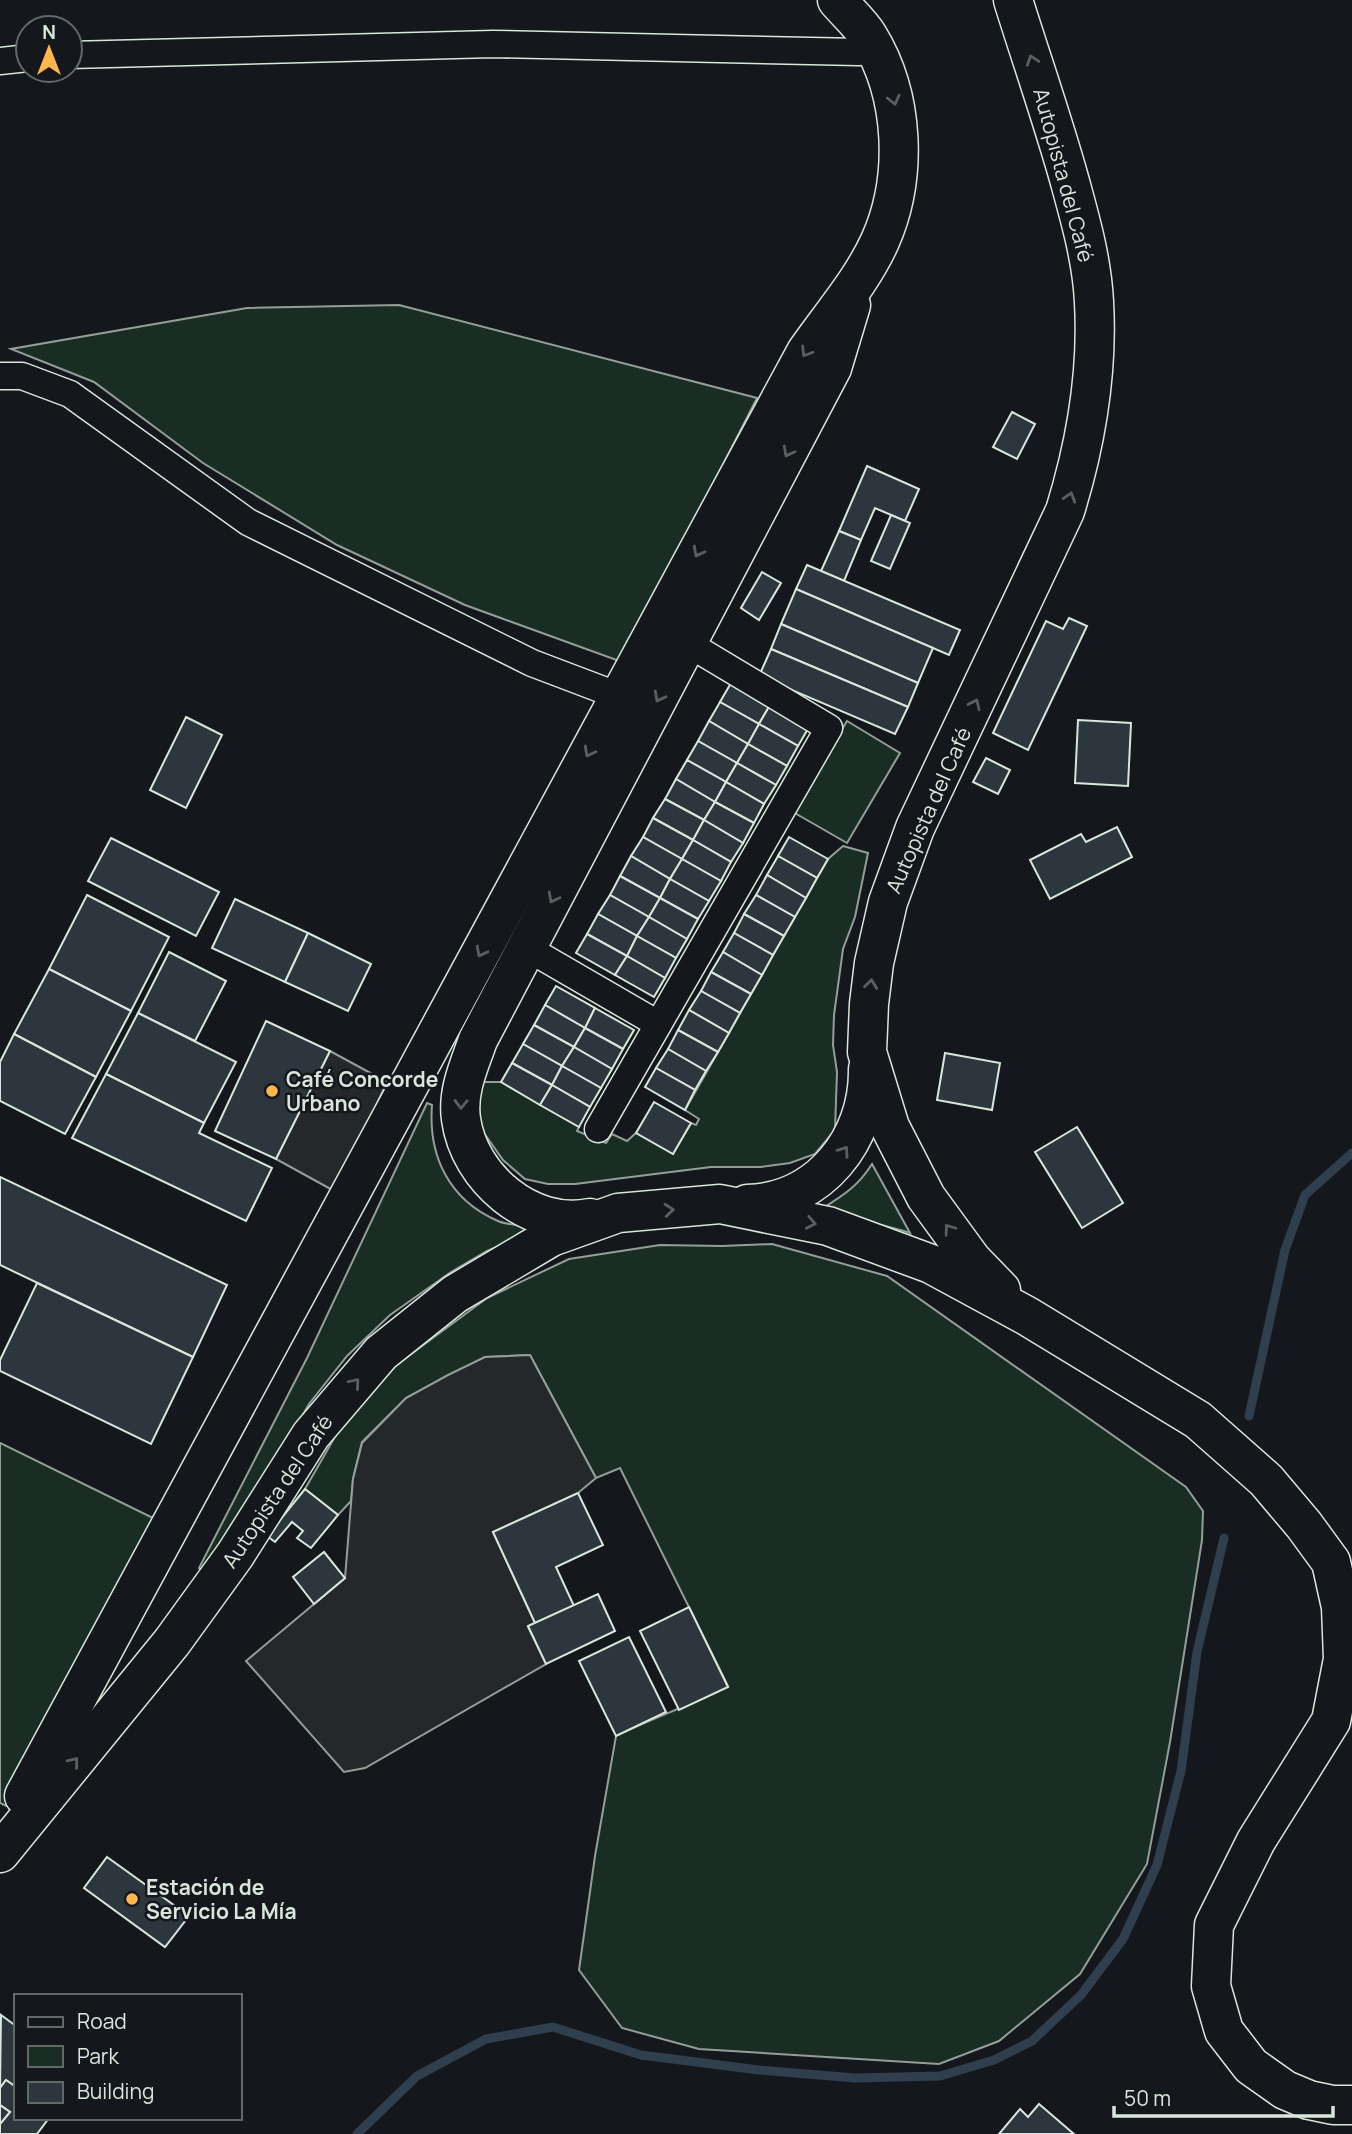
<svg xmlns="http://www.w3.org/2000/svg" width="1352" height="2134" font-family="Manrope,sans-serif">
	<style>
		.green { fill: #1a2d24; stroke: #939e99; stroke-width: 2 }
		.parking { fill: #24282b; stroke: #939e99; stroke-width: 2 }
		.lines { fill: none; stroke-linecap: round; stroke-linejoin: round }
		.stream { stroke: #2f3f4d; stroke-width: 9 }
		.building { fill: #2c363c; stroke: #d8e6dc; stroke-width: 2 }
		.street-casing { stroke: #d8e6dc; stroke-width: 29 }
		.highway-casing { stroke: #d8e6dc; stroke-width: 41 }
		.street { stroke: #14181c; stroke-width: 26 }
		.highway { stroke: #14181c; stroke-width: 38 }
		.oneway { stroke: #59605f }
		.poi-dot { fill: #ffb74d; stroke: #14181c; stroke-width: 2.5 }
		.labels { text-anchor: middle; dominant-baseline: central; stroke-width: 5; stroke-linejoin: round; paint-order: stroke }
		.street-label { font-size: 21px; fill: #d8e6dc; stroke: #14181c }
		.poi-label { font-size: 21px; font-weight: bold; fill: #d8e6dc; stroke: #14181c; text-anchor: start }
	</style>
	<rect width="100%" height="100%" fill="#14181c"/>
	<g class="green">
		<path d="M399,305L757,398L622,662L465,605L337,545L203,463L94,382L11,349L247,308Z"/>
		<path d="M847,721L900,753L847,843L793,812Z"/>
		<path d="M843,846L868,853L855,917L843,949L834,1015L833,1045L837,1072L835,1130L815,1154L790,1163L761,1167H711L575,1184H548L525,1179L503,1160L474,1119L479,1082H501L579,1127L577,1131L606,1143L612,1134L627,1141L636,1133L673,1154L691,1123L696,1125L699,1119L685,1110L828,859Z"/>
		<path d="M427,1103L432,1105C428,1156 449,1200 498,1221C507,1225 520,1225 530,1227L521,1237L487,1251L451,1272L390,1315L347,1356L309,1404L263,1484L206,1572L199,1568L307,1358Z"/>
		<path d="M872,1164L910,1233C881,1223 851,1221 823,1208C844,1195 859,1185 872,1164Z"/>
		<path d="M772,1244L887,1276L1186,1487L1203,1511L1202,1540L1170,1742L1147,1864L1080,1974L999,2041L939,2064L699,2049L622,2028L579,1970L595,1856L616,1736C653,1718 691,1705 728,1686L620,1468L596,1478L530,1355L485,1357L406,1398L362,1442L353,1479L351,1501L338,1515L305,1489L340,1428L395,1366L487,1298L569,1259L660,1245L722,1246Z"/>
		<path d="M0,1443L155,1519L6,1806L0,1803Z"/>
	</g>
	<g class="parking">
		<path d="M330,1051L387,1082L336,1192L276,1159Z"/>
		<path d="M530,1355L596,1478L578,1493L493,1532L535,1623L528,1627L546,1664L365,1768L344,1772L246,1661L345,1578L353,1479L362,1443L406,1398L448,1375L485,1357Z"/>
	</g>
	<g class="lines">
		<g class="stream">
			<path d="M1249,1416L1285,1250L1305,1195L1352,1153"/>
			<path d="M357,2134L417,2076L486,2039L553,2027L641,2055L759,2070L855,2078L940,2076L994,2060L1032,2041L1081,1995L1123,1939L1157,1865L1181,1771L1197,1652L1224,1538"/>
		</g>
	</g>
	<g class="building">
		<path d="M1012,412L1035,424L1017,459L993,447Z"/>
		<path d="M867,466L919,489L905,521L875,508L861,540L839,531Z"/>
		<path d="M891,515L910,523L890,569L871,561Z"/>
		<path d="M839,531L861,540L844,581L821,571Z"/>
		<path d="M807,565L960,630L949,655L796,589Z"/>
		<path d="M762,572L781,583L759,620L741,608Z"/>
		<path d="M796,589L933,648L918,683L781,624Z"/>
		<path d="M1069,618L1087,626L1028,750L993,733L1046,621L1063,629Z"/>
		<path d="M781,624L918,683L908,707L771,649Z"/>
		<path d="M771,649L908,707L895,734L759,676Z"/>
		<path d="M731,683L770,705L759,724L720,702Z"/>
		<path d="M720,702L759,724L748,744L709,721Z"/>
		<path d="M770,705L809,727L798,746L759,724Z"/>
		<path d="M186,717L222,735L186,808L150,790Z"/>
		<path d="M1078,720L1131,723L1128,786L1075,783Z"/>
		<path d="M709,721L748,744L737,763L698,741Z"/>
		<path d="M759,724L798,746L787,766L748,744Z"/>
		<path d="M698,741L737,763L726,782L687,760Z"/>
		<path d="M748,744L787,766L776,785L737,763Z"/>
		<path d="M986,758L1010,770L998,794L973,782Z"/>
		<path d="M687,760L726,782L715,802L676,779Z"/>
		<path d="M737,763L776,785L764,804L726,782Z"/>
		<path d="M676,779L715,802L704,820L665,799Z"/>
		<path d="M726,782L764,804L754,823L715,802Z"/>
		<path d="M665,799L704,820L693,840L653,818Z"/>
		<path d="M715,802L754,823L743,843L704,820Z"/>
		<path d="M653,818L693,840L682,859L643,837Z"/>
		<path d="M704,820L743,843L731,862L693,840Z"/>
		<path d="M1117,827L1132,857L1050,899L1030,860L1081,834L1086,842Z"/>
		<path d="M643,837L682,859L670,879L631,856Z"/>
		<path d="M789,837L828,859L817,878L778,856Z"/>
		<path d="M111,838L219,892L196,936L88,881Z"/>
		<path d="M693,840L731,862L721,881L682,859Z"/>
		<path d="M631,856L670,879L660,898L620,876Z"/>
		<path d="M778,856L817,878L806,898L767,875Z"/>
		<path d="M682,859L721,881L709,901L670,879Z"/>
		<path d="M767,875L806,898L795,917L756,895Z"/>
		<path d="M620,876L660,898L649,917L610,895Z"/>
		<path d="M670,879L709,901L698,919L660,898Z"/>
		<path d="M87,895L169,937L131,1011L49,969Z"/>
		<path d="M610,895L649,917L637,936L598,914Z"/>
		<path d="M756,895L795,917L784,936L744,914Z"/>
		<path d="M660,898L698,919L687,939L649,917Z"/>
		<path d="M235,899L308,933L285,982L212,948Z"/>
		<path d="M598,914L637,936L627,956L587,934Z"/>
		<path d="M744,914L784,936L773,955L734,933Z"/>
		<path d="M649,917L687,939L676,958L637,936Z"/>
		<path d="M308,933L371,964L348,1011L285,982Z"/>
		<path d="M734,933L773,955L762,975L723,952Z"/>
		<path d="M587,934L627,956L615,975L576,953Z"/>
		<path d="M637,936L676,958L665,978L627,956Z"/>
		<path d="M169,952L226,981L195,1041L138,1013Z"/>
		<path d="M723,952L762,975L751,994L711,972Z"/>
		<path d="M627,956L665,978L654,997L615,975Z"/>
		<path d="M49,969L131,1011L96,1077L14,1034Z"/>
		<path d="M711,972L751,994L740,1013L701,991Z"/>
		<path d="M556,986L595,1008L585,1028L545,1005Z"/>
		<path d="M701,991L740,1013L729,1033L689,1010Z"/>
		<path d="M545,1005L585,1028L574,1047L534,1025Z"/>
		<path d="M595,1008L634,1030L623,1049L585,1028Z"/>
		<path d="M689,1010L729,1033L718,1052L678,1030Z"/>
		<path d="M138,1013L236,1062L204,1123L106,1074Z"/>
		<path d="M266,1021L330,1051L276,1159L215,1131Z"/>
		<path d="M534,1025L574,1047L562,1066L523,1044Z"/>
		<path d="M585,1028L623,1049L612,1069L574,1047Z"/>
		<path d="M678,1030L718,1052L706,1071L668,1049Z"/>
		<path d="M14,1034L96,1077L65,1134L0,1101V1062Z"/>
		<path d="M523,1044L562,1066L552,1085L512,1063Z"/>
		<path d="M574,1047L612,1069L601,1088L562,1066Z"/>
		<path d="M668,1049L706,1071L695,1090L656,1068Z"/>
		<path d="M945,1053L1000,1063L992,1110L937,1100Z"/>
		<path d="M512,1063L552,1085L540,1105L501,1082Z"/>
		<path d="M562,1066L601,1088L590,1107L552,1085Z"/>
		<path d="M656,1068L695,1090L685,1110L645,1087Z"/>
		<path d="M106,1074L204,1123L199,1133L272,1168L246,1221L72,1138Z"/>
		<path d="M552,1085L590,1107L579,1127L540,1105Z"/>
		<path d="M654,1102L691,1123L673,1154L636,1133Z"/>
		<path d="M1077,1127L1123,1203L1082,1228L1035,1152Z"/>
		<path d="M0,1177L227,1285L193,1357L0,1265Z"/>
		<path d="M37,1283L193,1357L151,1444L0,1371V1360Z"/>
		<path d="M305,1489L338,1515L311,1548L297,1538L303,1531L292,1522L275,1542L267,1536Z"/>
		<path d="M578,1493L603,1545L556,1567L574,1606L535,1623L493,1532Z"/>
		<path d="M324,1552L345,1578L314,1604L293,1577Z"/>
		<path d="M598,1594L615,1631L546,1664L528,1626Z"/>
		<path d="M689,1607L728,1687L679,1710L640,1631Z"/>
		<path d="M629,1637L666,1712L616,1736L579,1661Z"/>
		<path d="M107,1857L189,1916L165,1947L84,1888Z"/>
		<path d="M1,2015L16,2026V2087L6,2080L0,2088Z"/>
		<path d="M6,2080L16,2087V2118H49L37,2134H0V2124L10,2112L0,2105V2088Z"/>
		<path d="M1039,2104L1074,2134H999L1020,2109L1028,2117Z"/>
		<path d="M0,2105L10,2112L0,2124Z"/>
	</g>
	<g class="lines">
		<g class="street-casing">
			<g id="street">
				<path d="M70,55L493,44L859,52L876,49"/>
				<path d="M0,61L28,58"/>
				<path d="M0,376H22L70,394L248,522L532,663L619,696"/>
				<path d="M527,948L658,1024"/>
				<path d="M598,1129L829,728L687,643"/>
			</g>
		</g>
		<g class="highway-casing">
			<g id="highway">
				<path d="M747,1204C820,1202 869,1139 868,1069"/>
				<path d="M590,1218C530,1230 469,1178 461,1119C457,1091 469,1066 478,1040L832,368L851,305"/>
				<path d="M1001,1290L972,1260L926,1197L890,1127L867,1052L869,1004L874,963L888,902L915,828L1065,511C1086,443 1098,373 1094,302C1092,261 1081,222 1070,182C1053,121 1032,61 1013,0"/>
				<path d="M24,1796L806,352C831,316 862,281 880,241C908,178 905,96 868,36C860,23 847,12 837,0"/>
				<path d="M0,1853L172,1642L235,1555L311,1435L381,1353L455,1294L551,1237L618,1213L720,1204L828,1226L931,1264L1027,1316L1198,1420L1266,1480L1304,1525L1331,1562L1341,1607L1343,1659L1331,1721L1256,1841L1214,1925L1211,1986L1224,2031L1251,2066L1285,2090L1309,2100L1333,2105H1352"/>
			</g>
		</g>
		<use href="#street" class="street"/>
		<use href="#highway" class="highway"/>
	</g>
	<defs><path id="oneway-chevron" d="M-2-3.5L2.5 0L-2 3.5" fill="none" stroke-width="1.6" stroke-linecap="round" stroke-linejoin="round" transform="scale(1.75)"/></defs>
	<g class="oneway">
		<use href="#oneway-chevron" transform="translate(1032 60) rotate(-108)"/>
		<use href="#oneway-chevron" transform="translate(894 100) rotate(77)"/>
		<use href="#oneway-chevron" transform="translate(806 352) rotate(122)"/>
		<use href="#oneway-chevron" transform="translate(788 452) rotate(118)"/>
		<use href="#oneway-chevron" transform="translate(1070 497) rotate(-73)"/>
		<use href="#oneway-chevron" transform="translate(698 552) rotate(118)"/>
		<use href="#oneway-chevron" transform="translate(659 697) rotate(118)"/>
		<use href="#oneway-chevron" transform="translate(975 704) rotate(-65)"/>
		<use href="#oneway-chevron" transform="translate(589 752) rotate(118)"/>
		<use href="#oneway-chevron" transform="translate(553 898) rotate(118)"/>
		<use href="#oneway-chevron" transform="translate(481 952) rotate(118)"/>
		<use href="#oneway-chevron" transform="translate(871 984) rotate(-83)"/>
		<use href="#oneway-chevron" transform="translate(461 1104) rotate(91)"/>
		<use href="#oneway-chevron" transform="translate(844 1151) rotate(-55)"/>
		<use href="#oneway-chevron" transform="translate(669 1210) rotate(-5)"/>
		<use href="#oneway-chevron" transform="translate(811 1223) rotate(11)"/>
		<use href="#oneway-chevron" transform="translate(949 1229) rotate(-126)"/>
		<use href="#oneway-chevron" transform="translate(355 1383) rotate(-50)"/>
		<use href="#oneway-chevron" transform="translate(74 1762) rotate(-51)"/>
	</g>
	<g class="poi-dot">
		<circle cx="272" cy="1091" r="7"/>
		<circle cx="132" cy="1899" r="7"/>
	</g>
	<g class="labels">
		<g class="street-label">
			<text transform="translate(1064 175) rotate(75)">Autopista del Café</text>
			<text transform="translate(928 810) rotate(-66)">Autopista del Café</text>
			<text transform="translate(277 1491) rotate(-56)">Autopista del Café</text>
		</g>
		<g class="poi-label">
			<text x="286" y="1079">Café Concorde<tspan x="286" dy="24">Urbano</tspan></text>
			<text x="146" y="1887">Estación de<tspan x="146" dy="24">Servicio La Mía</tspan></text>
		</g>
	</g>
	<rect x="14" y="1994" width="228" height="126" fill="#14181c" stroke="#626a69" stroke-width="2"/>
	<rect x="28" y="2017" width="35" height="10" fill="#14181c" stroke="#626a69" stroke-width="2"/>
	<text x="77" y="2029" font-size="21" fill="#d8e6dc">Road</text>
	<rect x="28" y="2046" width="35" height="21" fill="#1a2d24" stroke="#626a69" stroke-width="2"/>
	<text x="77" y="2064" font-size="21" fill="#d8e6dc">Park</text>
	<rect x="28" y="2082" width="35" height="21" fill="#2c363c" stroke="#626a69" stroke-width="2"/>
	<text x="77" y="2099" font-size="21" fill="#d8e6dc">Building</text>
	<g transform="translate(49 49)"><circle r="33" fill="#14181c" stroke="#626a69" stroke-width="2"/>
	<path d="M0-5L12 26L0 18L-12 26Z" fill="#ffb74d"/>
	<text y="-10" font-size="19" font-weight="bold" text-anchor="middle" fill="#d8e6dc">N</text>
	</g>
	<path d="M1114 2106v10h219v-10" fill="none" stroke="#d8e6dc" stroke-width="3.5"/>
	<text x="1124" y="2106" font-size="21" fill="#d8e6dc" stroke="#14181c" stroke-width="5" paint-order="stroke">50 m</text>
</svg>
